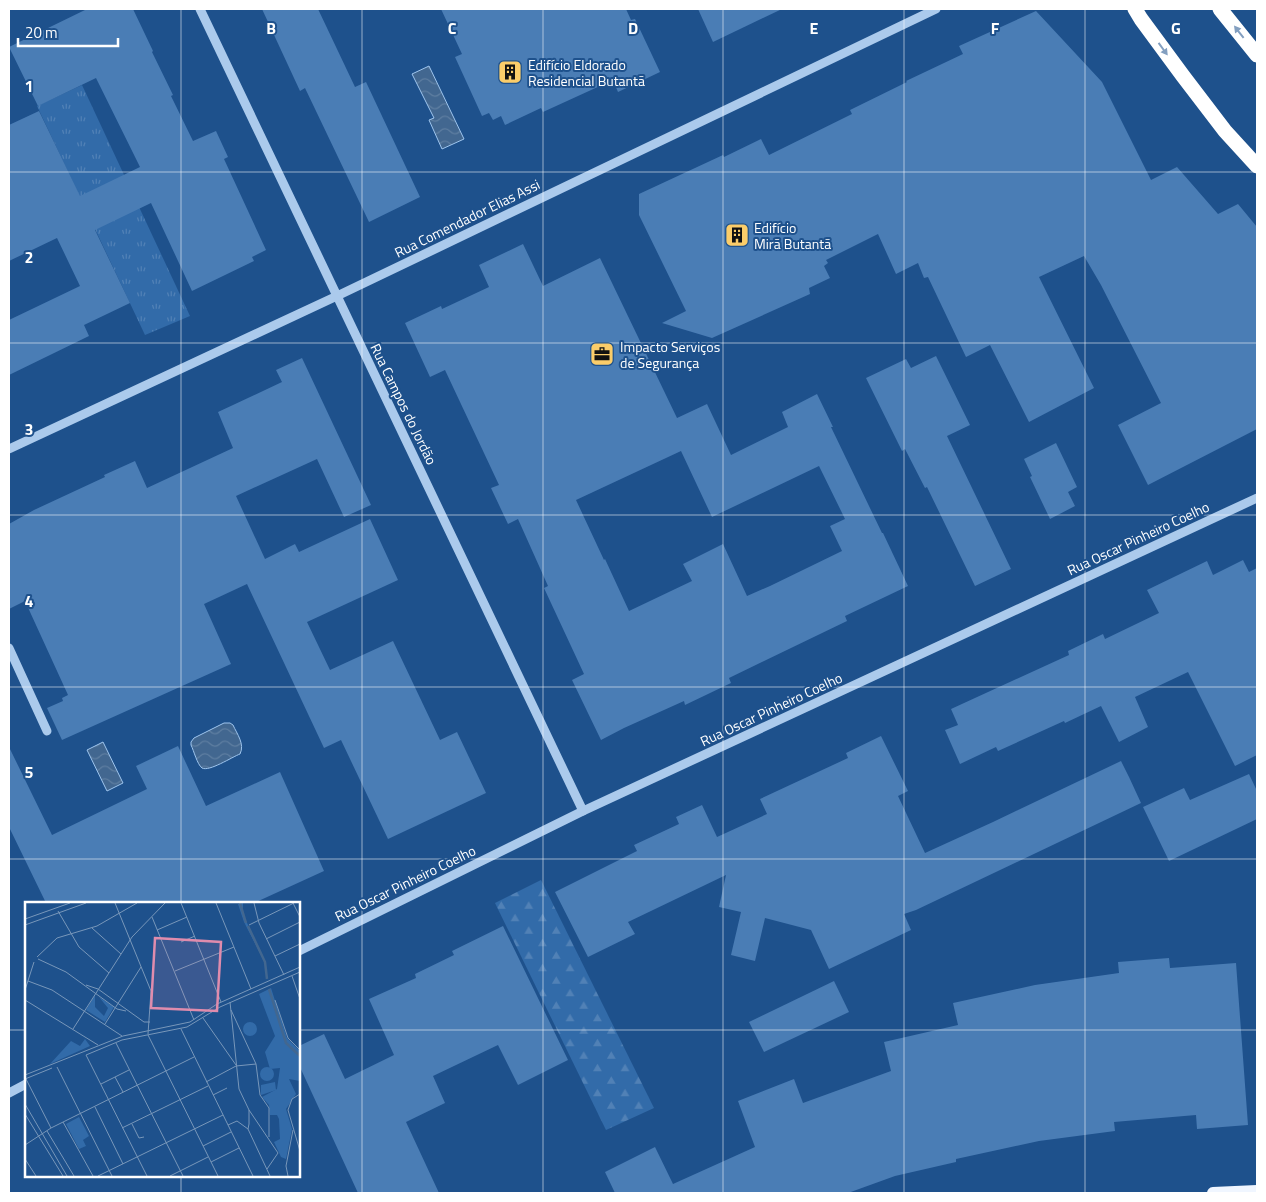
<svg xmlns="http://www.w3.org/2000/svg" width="1266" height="1202" font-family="'Titillium Web',sans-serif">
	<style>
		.grass { fill: url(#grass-tufts) }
		.forest { fill: url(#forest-firs) }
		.water { fill: url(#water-waves); stroke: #9ec5ee }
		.building { fill: #4a7db5; fill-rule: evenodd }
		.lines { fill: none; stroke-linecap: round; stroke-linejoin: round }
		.minor { stroke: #abcaec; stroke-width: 9 }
		.major { stroke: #f0f6ff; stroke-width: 12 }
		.highway { stroke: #fff; stroke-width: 15 }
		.oneway { fill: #839fc0 }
		.grid { fill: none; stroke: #fff; stroke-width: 1; stroke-opacity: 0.55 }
		.labels { text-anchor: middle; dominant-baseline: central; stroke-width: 4; stroke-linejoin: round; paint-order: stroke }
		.poi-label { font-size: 14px; fill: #fff; stroke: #1e518c; text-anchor: start }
		.street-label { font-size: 14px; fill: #fff; stroke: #1e518c }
		.inset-river { fill: none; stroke: #426790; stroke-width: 2.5 }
		.inset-road { fill: none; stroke: #7897ba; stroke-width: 1 }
		.view { fill: #e08cad; fill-opacity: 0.15; stroke: #e08cad; stroke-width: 2.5 }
		.inset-edge { fill: none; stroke: #fff; stroke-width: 2.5 }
		.grid-label { font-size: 16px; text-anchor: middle; font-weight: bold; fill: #fff; stroke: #1e518c; stroke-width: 4; stroke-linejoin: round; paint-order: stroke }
	</style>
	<defs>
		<pattern id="grass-tufts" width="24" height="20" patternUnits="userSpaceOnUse" patternTransform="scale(1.25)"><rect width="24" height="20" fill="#326ba9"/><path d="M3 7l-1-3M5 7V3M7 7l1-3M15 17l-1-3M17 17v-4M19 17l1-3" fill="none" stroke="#5181b6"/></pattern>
		<pattern id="forest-firs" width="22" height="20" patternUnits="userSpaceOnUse" patternTransform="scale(1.25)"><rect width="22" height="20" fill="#326ba9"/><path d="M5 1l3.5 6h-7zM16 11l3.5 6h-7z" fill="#5181b6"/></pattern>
		<pattern id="water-waves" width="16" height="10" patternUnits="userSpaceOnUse" patternTransform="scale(1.25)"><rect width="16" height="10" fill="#426790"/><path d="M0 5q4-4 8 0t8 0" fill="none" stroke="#5e7ea1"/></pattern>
	</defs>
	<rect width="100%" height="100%" fill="#1e518c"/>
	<path class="grass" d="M82,85L190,316L145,335L37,106Z"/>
	<path class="forest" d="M541,880L654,1108L606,1130L495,903Z"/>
	<g class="water">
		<path d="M429,66L464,139L442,149L429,120L434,118L412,74Z"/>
		<path d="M224,723H230L233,725C237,734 245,744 240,754C232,757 209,772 202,768C197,764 194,751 191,745V742L194,738Z"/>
		<path d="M103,742L123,783L107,791L87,750Z"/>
	</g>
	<g class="building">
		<path d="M87,9H133L153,51L152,52L173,95L171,96L193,141L216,131L228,157L224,159L266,250L252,257L254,261L192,291L151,203L95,230L130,303L84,325L89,336L9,375V320L80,286L57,238L9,261V125L39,111L80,196L140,167L96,78L38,106L9,47Z"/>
		<path d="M262,9H318L355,87L366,82L420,197L369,222L305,88L300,91Z"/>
		<path d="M441,9H626L631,20L635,19L660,72L618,92L613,80L543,112L541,108L505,125L501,116L493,120L489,113L482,116L455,57L462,54Z"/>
		<path d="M698,9H782L713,42Z"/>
		<path d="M1036,11L1102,82L1151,180L1177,167L1218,214L1238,204L1257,227V429L1148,485L1118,425L1161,403L1101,285L1084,256L1039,277L1094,388L1029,422L990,345L966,357L928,277L924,278L918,263L896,274L878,234L826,260L828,263L824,266L830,278L809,288L810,294L712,338L662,323L686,311L639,215V194L723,155L724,157L761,139L769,155L852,114L850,110L907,82L906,81L963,54L959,46Z"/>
		<path d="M523,244L543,286L600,258L677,418L707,404L731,455L788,427L782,412L817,394L833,427H831L882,533H883L908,586L845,616L847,621L729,678L731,683L685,705L684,701L624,728L601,740L572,680L584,674L544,588L548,586L518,519L508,524L491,488L499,485L445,370L430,377L405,323L441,306L442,309L489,287L479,265ZM681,451L712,517L819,466L845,519L830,526L842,551L770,586L747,596L723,544L683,564L692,581L629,611L605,559L604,560L576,500Z"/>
		<path d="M936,356L970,425L947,436L1011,569L975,586L927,487L925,488L905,449L902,451L866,378L906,359L911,368Z"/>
		<path d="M302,358L371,505L344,517L317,459L236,496L265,559L295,544L299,552L370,519L398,580L307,622L330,670L393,641L440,740L457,732L486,793L388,839L341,740L324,748L247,584L204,604L231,664L62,740L47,708L63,701L62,698L68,695L25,601L9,609V524L34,510L105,477L104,475L135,461L147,488L233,448L218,412L282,382L276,370Z"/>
		<path d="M1056,443L1077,487L1068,492L1075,506L1050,519L1030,477L1032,476L1024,459Z"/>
		<path d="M1243,560L1249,572L1257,568V755L1235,766L1188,672L1135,697L1148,727L1119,742L1101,706L1065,723L1064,721L998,751L996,747L960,764L945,730L958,725L951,709L1069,655L1068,651L1103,634L1105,639L1159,613L1147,590L1207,561L1213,575Z"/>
		<path d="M881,736L908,791L898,796L925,853L993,822L1121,761L1129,777L1141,803L916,910L904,914L911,930L829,969L811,930L765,918L755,961L731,955L741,912L719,907L726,875L628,922L635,934L588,957L555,892L637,851L634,845L679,824L676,817L702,805L717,837L767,814L760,799L848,758L846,753Z"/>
		<path d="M178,746L206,806L280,772L324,871L254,903H46L9,827V747L52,835L147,789L136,766Z"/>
		<path d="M1249,774L1257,791V819L1169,861L1143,807L1184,788L1190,800Z"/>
		<path d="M503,926L568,1060L518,1085L498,1045L433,1076L445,1103L406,1122L439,1193H358L299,1065V1046L324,1034L345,1079L394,1055L369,999L416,978L415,974L454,955L452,951Z"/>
		<path d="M1169,958L1170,968L1236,963L1248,1125L1197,1129L1196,1115L1114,1122L1115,1131L1039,1141L956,1159V1162L895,1176L848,1193H615L605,1172L655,1147L673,1184L755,1147L738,1101L794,1079L803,1103L891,1071L884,1042L958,1025L953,1003L1035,985L1119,973L1118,962Z"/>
		<path d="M834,981L849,1012L764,1052L749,1022Z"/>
	</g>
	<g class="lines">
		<g class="minor">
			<path d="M200,9L583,811"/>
			<path d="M9,449L337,296L936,9"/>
			<path d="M9,648L47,731"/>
			<path d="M299,951L583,811L1257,498"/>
			<path d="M9,1093L26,1084"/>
		</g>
		<path class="major" d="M1213,1193L1257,1191"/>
		<g class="highway">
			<path d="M1135,9L1141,19L1183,76L1225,131L1257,166"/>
			<path d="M1220,9L1257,55"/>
		</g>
	</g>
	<defs><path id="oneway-solid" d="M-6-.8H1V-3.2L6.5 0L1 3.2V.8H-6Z" transform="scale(1.25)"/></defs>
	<g class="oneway">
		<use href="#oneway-solid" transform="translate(1239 32) rotate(-128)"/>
		<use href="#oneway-solid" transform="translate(1163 49) rotate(54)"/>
	</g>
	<path class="grid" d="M181,9V903M362,9V1193M543,9V1193M723,9V1193M904,9V1193M1085,9V1193M9,172H1257M9,343H1257M9,515H1257M9,687H1257M9,859H1257M9,1030H26M299,1030H1257M181,1176V1193"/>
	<defs>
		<g id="building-square" transform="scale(1.25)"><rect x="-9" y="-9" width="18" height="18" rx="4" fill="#fbcd6a" stroke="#1e518c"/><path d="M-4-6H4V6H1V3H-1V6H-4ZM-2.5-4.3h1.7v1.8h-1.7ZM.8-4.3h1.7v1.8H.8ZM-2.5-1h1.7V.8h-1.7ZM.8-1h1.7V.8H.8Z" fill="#111"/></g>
		<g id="office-square" transform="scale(1.25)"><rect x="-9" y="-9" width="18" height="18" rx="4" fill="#fbcd6a" stroke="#1e518c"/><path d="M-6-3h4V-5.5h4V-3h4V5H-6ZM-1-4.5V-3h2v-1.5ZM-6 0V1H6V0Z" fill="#111"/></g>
	</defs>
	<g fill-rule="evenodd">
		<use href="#building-square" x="510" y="72"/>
		<use href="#building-square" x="737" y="235"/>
		<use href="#office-square" x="602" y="354"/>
	</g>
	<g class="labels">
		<g class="poi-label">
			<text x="528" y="64">Edifício Eldorado<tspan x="528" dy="16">Residencial Butantã</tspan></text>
			<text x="754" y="227">Edifício<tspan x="754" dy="16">Mirã Butantã</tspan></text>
			<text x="620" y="346">Impacto Serviços<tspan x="620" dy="16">de Segurança</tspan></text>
		</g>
		<g class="street-label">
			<text transform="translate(467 218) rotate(-26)">Rua Comendador Elias Assi</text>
			<text transform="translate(404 404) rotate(64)">Rua Campos do Jordão</text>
			<text transform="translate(1138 538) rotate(-25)">Rua Oscar Pinheiro Coelho</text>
			<text transform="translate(771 709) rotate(-25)">Rua Oscar Pinheiro Coelho</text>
			<text transform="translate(405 883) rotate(-26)">Rua Oscar Pinheiro Coelho</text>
		</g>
	</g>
	<g transform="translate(25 902)">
		<rect width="275" height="275" fill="#1e518c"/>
		<path d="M218,1V12L241,63L219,20L213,2ZM246,86L262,136L275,149V179L264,177L271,192L261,207L267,227L261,257L256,255L249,240L255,237L254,217L252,213H245L244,203L237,195L252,187L255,166L245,167L240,150L250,134L234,92ZM70,93V105L79,114L83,106L74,95L89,105L80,120L61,108ZM54,215L64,234L58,238L61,244L54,247L41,222Z" fill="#326ba9"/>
		<path d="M218 127a7 7 0 1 1 14 0a7 7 0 1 1-14 0ZM235 172a7 7 0 1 1 14 0a7 7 0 1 1-14 0ZM250,180L251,188L236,193V183Z" fill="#326ba9"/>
		<path d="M60,137L65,144L25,162L46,139L55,144Z" fill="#326ba9"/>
		<path class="inset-river" d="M215,1L221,21M223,24L240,60L242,77M244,87L261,141L275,154"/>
		<path class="inset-road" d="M90,1L126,89L123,132M156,1L196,100M191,1L226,87M229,1L234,21L259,73M268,1L275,15M33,9L54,45L84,71M127,15L169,118M0,17L45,1M0,23L61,1M224,23L269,1M67,26L96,52M132,28L162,15M241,37L275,20M156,40L170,34M250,54L275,42M12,55L32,36L72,24L112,1M13,57L41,70L92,107L101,109M150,69L209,45M267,74L275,97M3,79L27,88L97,134M61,83L73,87L119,120H125M0,88L9,60M0,98L73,143M250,98L263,136L275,148M206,108L231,162L235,193L244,206V235M178,116L211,163M80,122L116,65M48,127L107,35L140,1M156,127L228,274M123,133L193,274M91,141L158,274M61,153L122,274M61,153L97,138L162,125L195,105L275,70M32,165L87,274M0,173L98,134L165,120L192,102L275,65M90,175L98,190M0,177L27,166M1,177L26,226M181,180L211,164L231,162M76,182L104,168M275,192L267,197L263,208L275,249M188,193L202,186M0,202L42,274M70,205L98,262M224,208L253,251L242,267M0,212L38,274M38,220L68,274M107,222L114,236L119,235M203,223L212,219L223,227L224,222V208L214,187L205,100M97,226L183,184M223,227L245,274M22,229L49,274M0,243L26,226L169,155M178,244L206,230M0,257L11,274M186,260L214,246M73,274L198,213M145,274L183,255M263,274L261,264L268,228"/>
		<path class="view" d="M130,36L196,40L192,109L126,106Z"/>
		<rect width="275" height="275" class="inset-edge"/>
	</g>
	<g class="grid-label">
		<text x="271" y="34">B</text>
		<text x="452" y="34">C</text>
		<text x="633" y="34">D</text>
		<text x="814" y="34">E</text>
		<text x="995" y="34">F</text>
		<text x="1176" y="34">G</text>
		<text x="29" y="92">1</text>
		<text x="29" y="263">2</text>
		<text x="29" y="435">3</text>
		<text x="29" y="607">4</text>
		<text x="29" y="778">5</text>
	</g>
	<rect width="1266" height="1202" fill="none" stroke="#ffffff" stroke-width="20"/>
	<path d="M18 38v8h100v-8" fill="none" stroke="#ffffff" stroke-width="2.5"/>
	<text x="25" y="38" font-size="15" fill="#ffffff" stroke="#1e518c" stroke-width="4" paint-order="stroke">20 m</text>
</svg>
